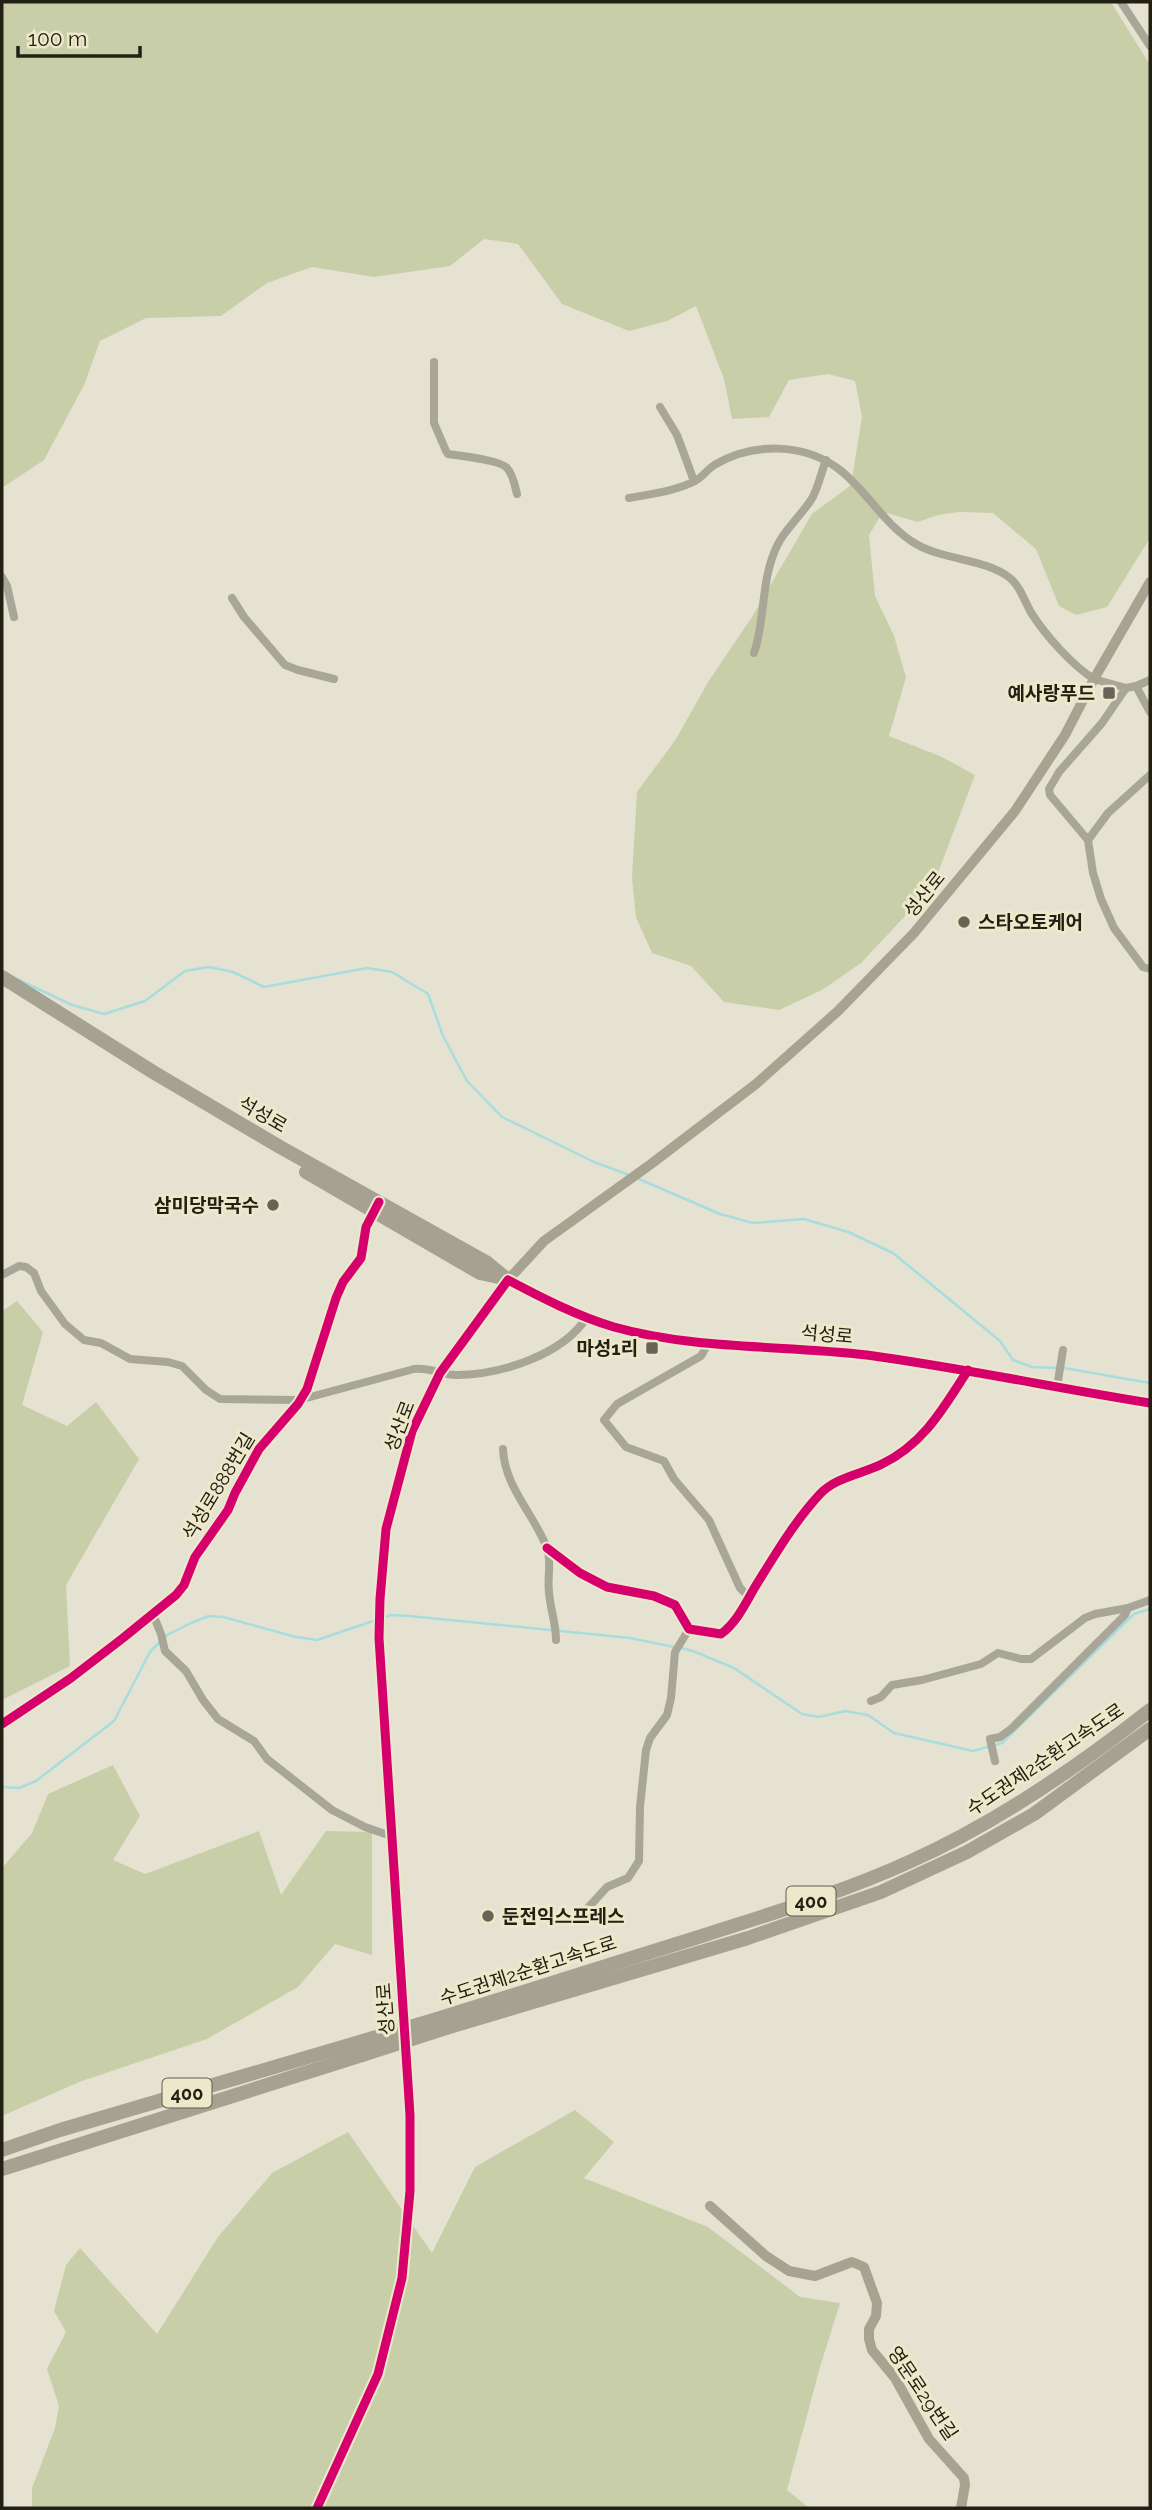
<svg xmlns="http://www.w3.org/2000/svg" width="1152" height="2510" font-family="Raleway,'Noto Sans KR',sans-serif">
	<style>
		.forest { fill: #c8cea8 }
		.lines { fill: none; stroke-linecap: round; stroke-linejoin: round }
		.stream { stroke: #a7dddd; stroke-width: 2.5 }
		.secondary-tunnel { stroke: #bfbbac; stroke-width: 10; stroke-dasharray: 10 5; stroke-linecap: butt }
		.street { stroke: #a8a696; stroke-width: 8 }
		.secondary { stroke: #a6a491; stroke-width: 10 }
		.highway { stroke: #a5a291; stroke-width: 14 }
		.highway-bridge { stroke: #a5a291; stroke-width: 14 }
		.cycleway-casing { stroke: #eee8ca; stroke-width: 13 }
		.cycleway { stroke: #d6006c; stroke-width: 9 }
		.poi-dot { fill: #676457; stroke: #eee8ca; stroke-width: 2.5 }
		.labels { text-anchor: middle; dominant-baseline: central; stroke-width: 6; stroke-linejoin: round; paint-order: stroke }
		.shield { fill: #eee8ca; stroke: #5f5c4b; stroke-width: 2 }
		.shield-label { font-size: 18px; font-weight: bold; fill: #222015 }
		.poi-label { font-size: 19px; font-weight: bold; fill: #222015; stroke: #eee8ca; text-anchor: end }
		.street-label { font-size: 19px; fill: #222015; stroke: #eee8ca }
	</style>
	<rect width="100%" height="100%" fill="#e6e2d2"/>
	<g class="forest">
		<path d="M2,2H1111L1150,65V538L1107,607L1076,615L1059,606L1036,549L993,513L959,512L938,515L918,522L883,512L869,535L875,596L894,636L906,677L889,736L942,757L975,775L939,870L907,914L861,963L822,990L779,1010L724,1002L691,966L652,953L636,917L632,878L637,792L676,739L708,682L752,617L812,514L851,485L862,417L855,381L828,374L789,380L769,417L732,419L724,379L696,306L667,321L629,331L562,304L518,244L484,239L450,266L374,277L312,267L267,283L221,316L146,318L100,341L84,385L44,460L2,488Z"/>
		<path d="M17,1301L43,1332L22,1405L67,1426L96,1402L139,1459L66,1585L70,1666L2,1700V1311Z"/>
		<path d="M113,1765L140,1816L113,1860L145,1874L259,1831L281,1895L326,1831L372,1832V1955L335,1944L298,1987L207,2039L79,2082L2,2116V1868L32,1833L48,1794Z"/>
		<path d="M575,2110L614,2142L584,2178L708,2227L800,2297L840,2303L820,2367L787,2490L809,2508H32V2488L55,2428L59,2406L47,2369L66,2332L54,2311L66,2265L80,2248L157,2334L218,2237L272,2173L348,2132L432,2253L475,2167Z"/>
	</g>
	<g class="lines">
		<g class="stream">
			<path d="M17,979L72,1005L104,1014L145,1001L185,971L209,967L233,972L264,987L367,968L392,972L428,994L443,1036L467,1081L502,1117L594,1162L629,1175"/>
			<path d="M639,1179L720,1214L753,1223L804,1219L848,1232L893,1253L1000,1341L1013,1360L1032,1367L1057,1368"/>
			<path d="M1064,1368L1150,1383"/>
			<path d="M382,1618L391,1615L409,1616L630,1638L674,1647"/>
			<path d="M681,1648L693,1651L734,1668L802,1714L819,1717L845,1711L868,1715L894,1733L973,1751L1002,1743L1134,1614L1150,1609"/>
			<path d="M2,1787L19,1788L36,1781L114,1721L150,1652L167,1635L191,1623L209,1616L223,1617L296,1637L317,1640L376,1620"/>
		</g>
		<path class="secondary-tunnel" d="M317,2508L378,2374"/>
		<g class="street">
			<path d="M1121,2L1150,46"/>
			<path d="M434,362V423L446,451L448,454C460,456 501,460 507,468C513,474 515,486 517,494"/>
			<path d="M660,407L677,435L694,481"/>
			<path d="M629,498C650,494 676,491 695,481C703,477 708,468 716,464C754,442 805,443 840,470C868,492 885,526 916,544C943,560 987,559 1010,578C1021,587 1025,603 1032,614C1046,636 1073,666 1094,679"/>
			<path d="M2,577L7,586L14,617"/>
			<path d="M232,598L244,617L285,665L298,670L334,679"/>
			<path d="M754,653C765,621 761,585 774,553C781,533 799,518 811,500C818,489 821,473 826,460"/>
			<path d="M1094,679L1126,688L1136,686L1150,712"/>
			<path d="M1136,686L1150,680"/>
			<path d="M1150,775L1108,813L1088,840L1093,873L1101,899L1114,928L1143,967L1150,969"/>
			<path d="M1088,840L1050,795L1049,789L1059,772L1102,723L1126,688"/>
			<path d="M2,1275L19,1266L26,1267L34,1273L41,1291L65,1324L84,1340L101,1343L130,1359L168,1362L182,1366L206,1390L220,1399L299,1400L414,1369C430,1367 441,1375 456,1375C500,1375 563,1355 587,1317"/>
			<path d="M709,1342L701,1356L617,1404L604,1420L626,1447L664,1461L674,1479L709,1520L740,1588L749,1597"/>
			<path d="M1057,1387L1063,1350"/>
			<path d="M503,1449C504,1486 535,1516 547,1548C552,1563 547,1577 549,1592C550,1608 556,1623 556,1640"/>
			<path d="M547,1548L580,1573L607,1587L654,1596L675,1605L689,1629L721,1634C737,1622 745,1604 755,1587C775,1555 794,1522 820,1494C836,1477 862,1474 882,1464C924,1444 944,1407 968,1370"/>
			<path d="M153,1614L161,1634L165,1651L186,1671L203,1700L218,1719L254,1741L267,1759L332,1810L365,1827L391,1836"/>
			<path d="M871,1701L881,1697L892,1685L922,1680L981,1664L998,1653L1021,1659H1031L1085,1618L1095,1614L1128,1608"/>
			<path d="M995,1761L990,1739L1000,1737L1011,1729L1125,1615L1128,1608L1150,1600"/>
			<path d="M576,1921L607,1887L628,1878L639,1861L640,1807L646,1750L650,1738L667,1715L671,1698L675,1652L689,1629"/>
		</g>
		<g class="secondary">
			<path d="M508,1280C542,1298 577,1316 614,1327C696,1350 784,1345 867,1355C962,1368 1056,1388 1150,1403"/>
			<path d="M2,1724L71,1678L123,1638L176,1595L184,1585L195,1557L228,1510L235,1493L259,1449L298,1404L307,1389L336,1298L343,1282L361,1258L366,1227L376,1208"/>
			<path d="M710,2206L766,2256L789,2271L815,2276L852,2262L864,2267L877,2303L876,2316L869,2329V2339L872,2350L895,2378L929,2439L964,2478L965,2485L961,2508"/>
			<path d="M378,2374L402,2278L410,2191V2115L380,1653V1599L386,1529L412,1431L440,1373L508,1280L544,1241L651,1164L756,1084L838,1011L914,933L1015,811L1065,735L1094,679L1150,582"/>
		</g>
		<g class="highway">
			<path d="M2,977L153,1072L280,1147L486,1262L508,1280"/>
			<path d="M306,1172L480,1273L503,1278"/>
			<path d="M437,2019C526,1991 616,1963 705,1935C773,1913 843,1892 909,1862C992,1825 1079,1766 1150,1710"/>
			<path d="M446,2028L748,1938L881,1892L967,1852L1034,1814L1150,1729"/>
			<path d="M2,2150L60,2130L373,2038"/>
			<path d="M2,2169L362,2055"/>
		</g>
		<g class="highway-bridge">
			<path d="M373,2038L437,2019"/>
			<path d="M362,2055L446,2028"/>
		</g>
		<g class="cycleway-casing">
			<g id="cycleway">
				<path d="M547,1548L580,1573L607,1587L654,1596L675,1605L689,1629L721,1634C737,1622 745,1604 755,1587C775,1555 794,1522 820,1494C836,1477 862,1474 882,1464C924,1444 944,1407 968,1370"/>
				<path d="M2,1724L71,1678L123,1638L176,1595L184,1585L195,1557L228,1510L235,1493L259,1449L298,1404L307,1389L336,1298L343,1282L361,1258L366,1227L379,1202"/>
				<path d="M317,2508L378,2374L402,2278L410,2191V2115L379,1638L380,1599L386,1529L412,1431L440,1373L508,1280C542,1298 577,1316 614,1327C696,1350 784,1345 867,1355C962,1368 1056,1388 1150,1403"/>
			</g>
		</g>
		<use href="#cycleway" class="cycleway"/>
	</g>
	<g class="poi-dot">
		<rect x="1102" y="686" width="14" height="14" rx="3.5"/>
		<circle cx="964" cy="922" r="7"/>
		<circle cx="273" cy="1205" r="7"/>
		<rect x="645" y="1341" width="14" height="14" rx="3.5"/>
		<circle cx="488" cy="1916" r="7"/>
	</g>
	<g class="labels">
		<g class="shield">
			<rect x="786.5" y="1886.5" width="49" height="29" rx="5"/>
			<rect x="162.5" y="2078.5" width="49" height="29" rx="5"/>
		</g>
		<g class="shield-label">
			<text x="811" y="1901">400</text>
			<text x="187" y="2093">400</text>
		</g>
		<g class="poi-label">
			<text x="1095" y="693">예사랑푸드</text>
			<text x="978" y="922" text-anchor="start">스타오토케어</text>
			<text x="259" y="1205">삼미당막국수</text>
			<text x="638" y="1348">마성1리</text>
			<text x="502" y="1916" text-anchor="start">둔전익스프레스</text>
		</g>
		<g class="street-label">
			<text transform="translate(924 894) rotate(-51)">성산로</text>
			<text transform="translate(263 1114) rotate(30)">석성로</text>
			<text transform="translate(827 1334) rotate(5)">석성로</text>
			<text transform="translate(399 1426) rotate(-69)">성산로</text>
			<text transform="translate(218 1486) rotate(-59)">석성로888번길</text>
			<text transform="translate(1045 1759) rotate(-34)">수도권제2순환고속도로</text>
			<text transform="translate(528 1970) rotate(-18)">수도권제2순환고속도로</text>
			<text transform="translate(385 2009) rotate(-94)">성산로</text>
			<text transform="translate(923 2393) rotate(56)">영문로29번길</text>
		</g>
	</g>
	<rect width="1152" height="2510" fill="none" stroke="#222015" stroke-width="7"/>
	<path d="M18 46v10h122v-10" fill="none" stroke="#222015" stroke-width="3.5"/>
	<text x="28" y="46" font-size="21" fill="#222015" stroke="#eee8ca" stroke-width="5" paint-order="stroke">100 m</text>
</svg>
